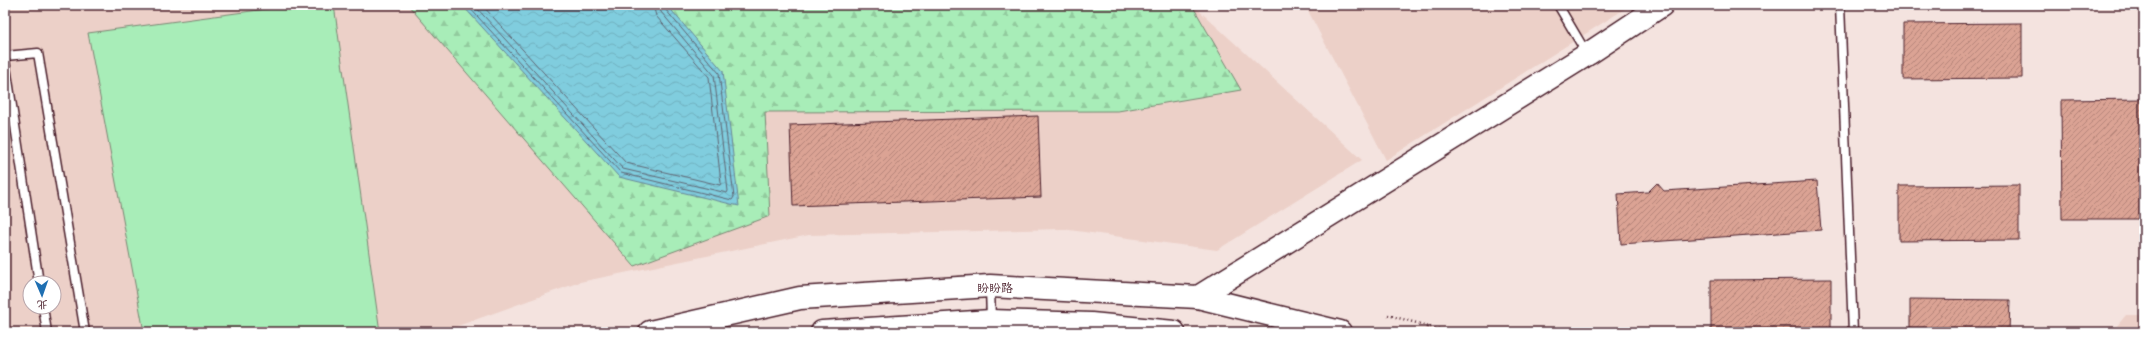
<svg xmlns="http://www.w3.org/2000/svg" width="2149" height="337" font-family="Sriracha,'LXGW WenKai TC',sans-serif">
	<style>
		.built { fill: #ecd0c8; fill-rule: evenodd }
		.forest { fill: url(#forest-firs); stroke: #798672 }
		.garden { fill: #a8edb8; stroke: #798672 }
		.water { fill: url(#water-waves); stroke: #6a8796 }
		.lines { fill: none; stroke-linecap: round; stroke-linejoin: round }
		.shore { stroke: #606573; stroke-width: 1 }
		.building { fill: url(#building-hatch); stroke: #4a1f2b }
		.lane-casing { stroke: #4a1f2b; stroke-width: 11 }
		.secondary-casing { stroke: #4a1f2b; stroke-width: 25 }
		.primary-casing { stroke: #4a1f2b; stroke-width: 25 }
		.path { stroke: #4a1f2b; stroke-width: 2.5; stroke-dasharray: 1 3; stroke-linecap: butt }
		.lane { stroke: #fff; stroke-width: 8 }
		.secondary { stroke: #fff; stroke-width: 22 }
		.primary { stroke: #fff; stroke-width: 22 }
		.labels { text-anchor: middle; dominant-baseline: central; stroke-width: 4; stroke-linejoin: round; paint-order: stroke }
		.street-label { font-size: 12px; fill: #4a1f2b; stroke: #fff }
	</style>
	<defs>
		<pattern id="forest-firs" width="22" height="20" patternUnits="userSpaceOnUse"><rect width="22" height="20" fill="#a8edb8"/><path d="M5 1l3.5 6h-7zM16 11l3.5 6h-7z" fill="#92cb9e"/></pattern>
		<pattern id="water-waves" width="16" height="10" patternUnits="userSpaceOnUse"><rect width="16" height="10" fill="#80cdde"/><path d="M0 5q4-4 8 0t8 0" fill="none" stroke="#70b0bf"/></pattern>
		<pattern id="building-hatch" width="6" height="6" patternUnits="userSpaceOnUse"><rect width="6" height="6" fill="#dba394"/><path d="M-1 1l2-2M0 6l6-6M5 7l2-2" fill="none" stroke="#b48479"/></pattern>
	</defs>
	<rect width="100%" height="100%" fill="#f4e3df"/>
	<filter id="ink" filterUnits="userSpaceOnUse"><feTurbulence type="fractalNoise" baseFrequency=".025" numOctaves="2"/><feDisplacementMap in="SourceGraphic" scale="8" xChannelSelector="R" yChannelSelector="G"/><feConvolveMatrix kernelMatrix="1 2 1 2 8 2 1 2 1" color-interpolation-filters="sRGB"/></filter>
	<g filter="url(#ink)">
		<g class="built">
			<path d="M5,5H1193L1362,160L1217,250L1062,229L809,235L580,282L441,332H5ZM30,283H54V307H30Z"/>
			<path d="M1305,5H1631L1386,160Z"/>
			<path d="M2126,315H2144V332H2112Z"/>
		</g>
		<path class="forest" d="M408,5H1192L1241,90L1118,111L765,112L770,216L634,266Z"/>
		<path class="garden" d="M296,5H334L380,332H144L88,33Z"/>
		<path class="water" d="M462,5H667L723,71L739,206L619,177Z"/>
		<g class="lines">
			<g class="shore">
				<path d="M467,5L621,173L732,200L734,197L719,73L665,9L664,5"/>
				<path d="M474,5L623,169L727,193L728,191L714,75L661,12L659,5"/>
				<path d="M482,5L626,163L720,185L721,183L709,77L656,16L653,5"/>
			</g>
		</g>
		<g class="building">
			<path d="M2022,23V78L1903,79V24Z"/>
			<path d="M2144,99V219H2062L2061,100Z"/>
			<path d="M1038,116L1041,197L793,206L790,125Z"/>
			<path d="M1817,181L1821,230L1621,244L1618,194L1648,192L1657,183L1664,191Z"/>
			<path d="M2019,185V240L1899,241V186Z"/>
			<path d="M1831,279V332H1711V280Z"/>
			<path d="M1910,299L2010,300L2009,332H1910Z"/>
		</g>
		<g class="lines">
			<g class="lane-casing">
				<g id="lane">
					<path d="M1558,5L1587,54"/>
					<path d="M1840,5L1853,332"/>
					<path d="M5,56L38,53L85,332"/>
					<path d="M5,60L39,283"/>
					<path d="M990,287L991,320"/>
					<path d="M43,307L47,332"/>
				</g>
			</g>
			<g class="secondary-casing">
				<path id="secondary" d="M1198,297L1588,54L1662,5"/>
			</g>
			<g class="primary-casing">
				<g id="primary">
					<path d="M650,332L800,298L990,286L1198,297L1340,332"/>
					<path d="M822,332L991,321L1091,324L1174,332"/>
				</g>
			</g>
			<g class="path">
				<path d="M1388,315L1449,332"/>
				<path d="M1427,332L1428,326"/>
			</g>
			<use href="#lane" class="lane"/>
			<use href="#secondary" class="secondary"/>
			<use href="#primary" class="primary"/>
		</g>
	</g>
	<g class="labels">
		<g class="street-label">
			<text x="995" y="288">盼盼路</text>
		</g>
	</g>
	<rect width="2149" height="337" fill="none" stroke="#fff" stroke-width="20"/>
	<rect x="10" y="10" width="2129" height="317" fill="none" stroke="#4a1f2b" stroke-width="1.5" filter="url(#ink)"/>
	<g transform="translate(42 295) rotate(178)"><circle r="19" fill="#ffffff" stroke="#b7a5aa"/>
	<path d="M0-3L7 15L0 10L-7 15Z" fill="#1f6fb2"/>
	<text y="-6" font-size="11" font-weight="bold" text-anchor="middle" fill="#4a1f2b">北</text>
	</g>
</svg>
